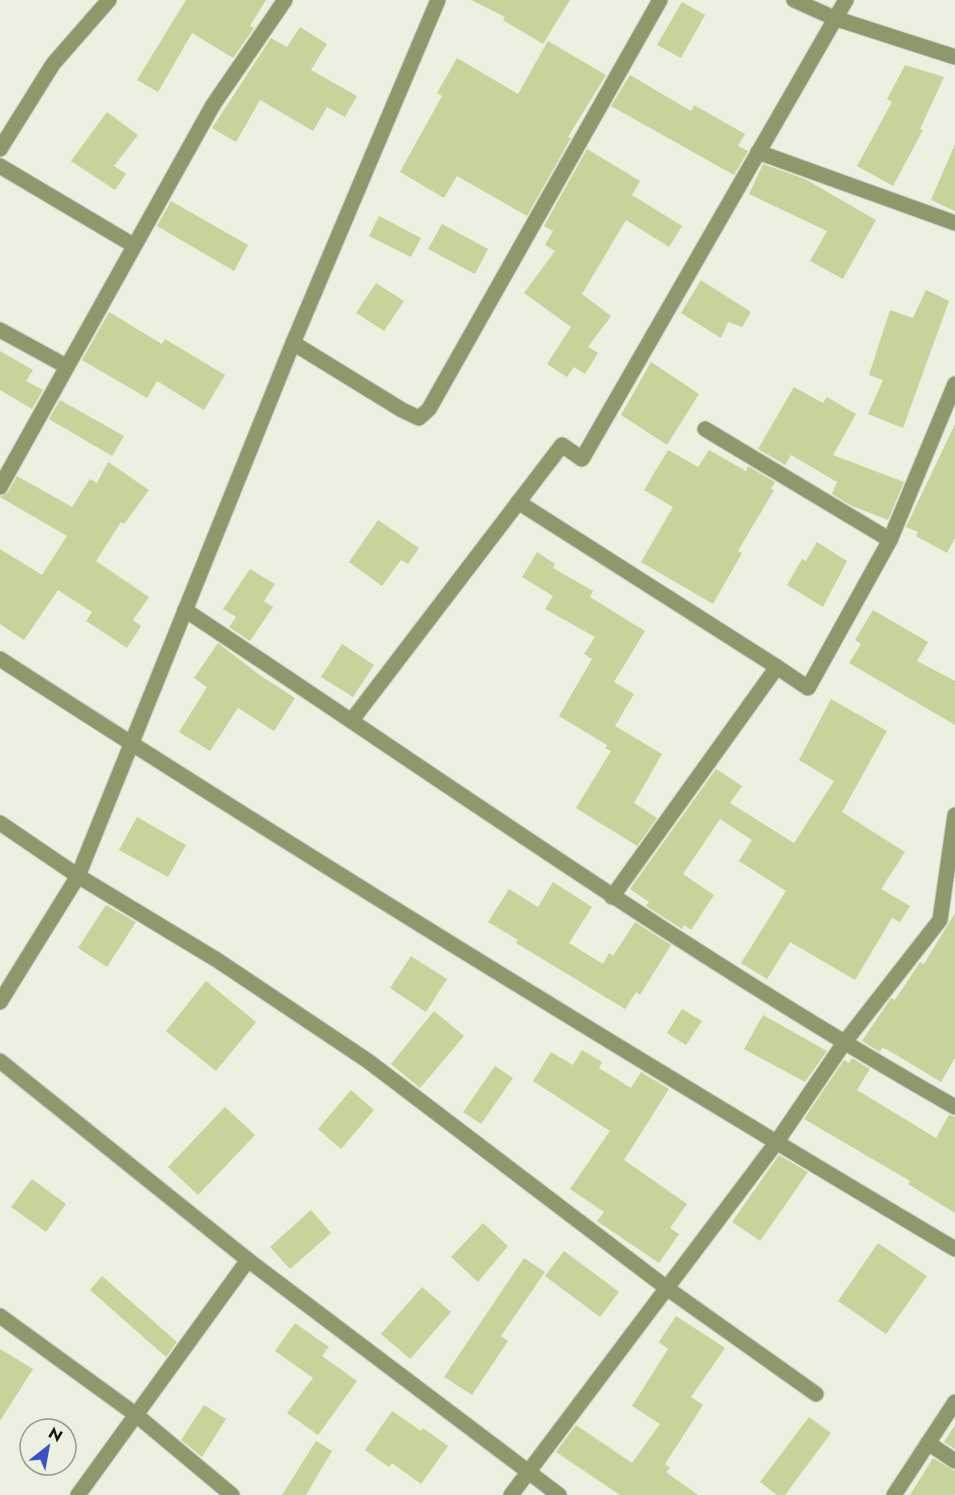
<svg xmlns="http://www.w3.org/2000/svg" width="955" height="1495" font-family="Jost,sans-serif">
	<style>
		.building { fill: #c4d49a }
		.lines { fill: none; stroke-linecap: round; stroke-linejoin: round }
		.street-casing { stroke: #c9cdc0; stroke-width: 17 }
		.street { stroke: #8d996d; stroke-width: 15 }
	</style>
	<rect width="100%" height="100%" fill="#ebf0e1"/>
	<g class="building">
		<path d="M186,0H266L250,26L254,28L233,58L192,33L158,92L137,80Z"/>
		<path d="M471,0H570L543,44L503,20L505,17Z"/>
		<path d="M682,2L705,15L681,58L657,45Z"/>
		<path d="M300,27L327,44L311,70L357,96L345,117L327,107L313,131L260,100L236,142L212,128L271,38L287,47Z"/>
		<path d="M548,41L606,75L568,137L571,138L527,216L457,176L444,198L400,172L442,96L437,93L457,58L518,94Z"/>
		<path d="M905,65L944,77L920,129L923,130L893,186L857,166L892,102L887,99Z"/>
		<path d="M630,75L691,111L694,105L745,134L738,146L748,151L734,175L611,106Z"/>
		<path d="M107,112L138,135L114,166L126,174L115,190L71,161Z"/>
		<path d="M955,144V211L931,200Z"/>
		<path d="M587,149L640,181L632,195L682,226L669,247L626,220L582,294L611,316L588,347L598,353L585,374L574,367L567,377L547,364L571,327L524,293L555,251L545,245L553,231L544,226Z"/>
		<path d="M763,164L805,179L876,220L843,279L810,261L827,231L749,194Z"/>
		<path d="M171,201L248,245L234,271L157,226Z"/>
		<path d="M379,216L421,238L411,257L369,236Z"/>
		<path d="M442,224L488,249L475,274L428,249Z"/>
		<path d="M701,280L751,312L742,327L728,322L721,338L681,313Z"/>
		<path d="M376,283L404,301L384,331L356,313Z"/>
		<path d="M926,290L949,301L903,428L868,414L883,380L869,375L890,310L913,318Z"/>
		<path d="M109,312L162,344L165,339L225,375L204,410L157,381L147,398L82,360Z"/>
		<path d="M0,351L33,370L26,381L43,390L32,409L0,390Z"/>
		<path d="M651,362L699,394L667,445L621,415Z"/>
		<path d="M794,387L823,403L827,397L856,414L833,455L904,482L888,520L852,506L832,494L837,482L791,455L785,465L758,449Z"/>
		<path d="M60,400L124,436L112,456L49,419Z"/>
		<path d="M955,424V538L947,553L916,536L918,532L906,527Z"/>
		<path d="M668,450L698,467L709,450L746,471L748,466L775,482L771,489L774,490L738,551L742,553L713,604L641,562L673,507L644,490Z"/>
		<path d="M108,462L149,490L124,524L121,522L96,561L149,597L133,620L141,626L127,648L86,621L92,612L58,590L24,640L0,624V549L42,575L67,536L0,497L8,492L17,476L72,507L90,479L97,483Z"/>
		<path d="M378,520L419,548L408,564L401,560L382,586L349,562Z"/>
		<path d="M817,542L847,561L823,607L787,585L802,559L806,561Z"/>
		<path d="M537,552L555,564L553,568L593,591L590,597L645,631L614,682L634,694L615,726L662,754L634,803L657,818L637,846L576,808L611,751L605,748L607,745L559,716L592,659L584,654L595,637L545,609L553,596L522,577Z"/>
		<path d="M250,569L275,584L264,601L273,607L250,641L229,627L236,617L223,609Z"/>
		<path d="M873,610L928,642L917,661L955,681V725L849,663L861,644L855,640Z"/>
		<path d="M218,643L261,676L295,698L274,731L238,708L210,751L179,732L207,687L194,678Z"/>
		<path d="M342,644L374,665L353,697L321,677Z"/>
		<path d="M831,699L887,731L842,812L905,852L881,889L910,906L900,922L892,918L855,980L790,942L767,979L741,963L786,891L739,861L752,840L720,819L683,874L714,895L691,930L684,925L682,929L646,906L649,902L630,889L716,769L742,786L730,803L794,843L834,781L799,760Z"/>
		<path d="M137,817L186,845L168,877L119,850Z"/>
		<path d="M553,882L592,907L569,943L603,964L609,953L613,956L635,922L671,945L640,995L636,992L625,1009L516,943L518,940L488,922L509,889L538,907Z"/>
		<path d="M106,905L136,922L107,967L78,948Z"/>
		<path d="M955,913V1058L941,1082L888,1050L882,1048L880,1052L862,1041L891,998L895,1000L920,962L924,964Z"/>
		<path d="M411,956L447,979L426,1012L390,988Z"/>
		<path d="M206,981L256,1022L216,1071L166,1031Z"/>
		<path d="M682,1009L702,1021L686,1045L667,1033Z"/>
		<path d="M434,1011L464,1036L420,1088L391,1064Z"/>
		<path d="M763,1015L827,1051L805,1082L744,1049Z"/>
		<path d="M582,1050L602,1062L599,1068L631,1088L641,1072L669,1089L624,1160L687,1204L670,1228L679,1234L659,1263L597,1221L604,1212L570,1189L610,1131L533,1081L551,1052L573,1065Z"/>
		<path d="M852,1058L870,1069L857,1090L936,1138L949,1115L955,1117V1213L908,1184L910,1181L804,1119L844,1060L849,1063Z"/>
		<path d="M495,1066L513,1078L481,1124L463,1112Z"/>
		<path d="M351,1090L374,1110L341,1149L318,1129Z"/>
		<path d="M225,1107L255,1135L198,1195L168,1167Z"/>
		<path d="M779,1155L808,1172L760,1241L732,1222Z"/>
		<path d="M32,1179L66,1204L46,1232L11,1207Z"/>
		<path d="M311,1210L331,1233L290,1269L270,1247Z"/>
		<path d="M483,1223L508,1246L478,1282L451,1257Z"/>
		<path d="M878,1243L927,1276L886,1334L838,1301Z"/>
		<path d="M564,1251L619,1292L600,1317L545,1276Z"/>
		<path d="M524,1258L545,1272L501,1336L508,1341L472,1395L444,1377Z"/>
		<path d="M102,1276L177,1342L166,1357L90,1290Z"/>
		<path d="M422,1287L451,1312L410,1359L381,1334Z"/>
		<path d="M676,1316L725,1348L691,1397L703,1405L665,1464L670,1468L666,1472L698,1495H620L556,1452L576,1425L632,1463L660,1424L632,1406L668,1349L659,1342Z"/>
		<path d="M295,1323L329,1347L322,1356L357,1381L318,1435L287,1413L313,1378L275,1351Z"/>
		<path d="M0,1349L33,1369L0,1421Z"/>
		<path d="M204,1405L226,1419L202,1457L181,1440Z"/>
		<path d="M392,1411L421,1431L423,1428L448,1446L421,1484L392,1463L389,1467L365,1450Z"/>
		<path d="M809,1417L831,1433L785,1495H777L760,1482Z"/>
		<path d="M955,1425V1449L944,1442Z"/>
		<path d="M316,1441L332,1451L306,1495H282Z"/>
		<path d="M933,1458L955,1471V1495H910Z"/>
	</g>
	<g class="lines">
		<g class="street-casing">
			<g id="street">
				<path d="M794,0L834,18L955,57"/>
				<path d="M0,149L53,64L109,0"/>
				<path d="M758,152L955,223"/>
				<path d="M0,166L133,245"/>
				<path d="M0,330L66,366"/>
				<path d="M293,343L402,410L419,418L429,409L660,0"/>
				<path d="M705,429L890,540"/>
				<path d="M0,487L213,105L285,0"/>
				<path d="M518,502L777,667"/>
				<path d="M185,610C440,778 689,956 955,1107"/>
				<path d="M0,659C314,862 634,1058 955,1249"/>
				<path d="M352,720L562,445L582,459L846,0"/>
				<path d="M0,823L78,876L217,960L368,1061L668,1289L816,1394"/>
				<path d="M612,897L777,667L808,688L890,540L955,384"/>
				<path d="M0,1002L78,876L293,343L438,0"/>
				<path d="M0,1061L248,1260L559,1495"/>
				<path d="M0,1316L135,1414L232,1495"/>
				<path d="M928,1443L955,1461"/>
				<path d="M78,1495L248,1260"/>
				<path d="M511,1495L776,1143L844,1043L940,920L955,815"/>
				<path d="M894,1495L955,1402"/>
			</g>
		</g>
		<use href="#street" class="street"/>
	</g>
	<g transform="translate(48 1447) rotate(31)"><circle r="28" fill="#ebf0e1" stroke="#95998e" stroke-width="1.5"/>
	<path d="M0-4.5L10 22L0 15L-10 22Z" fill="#3d51c4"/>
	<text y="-9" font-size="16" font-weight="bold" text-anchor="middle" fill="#151711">N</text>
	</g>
</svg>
